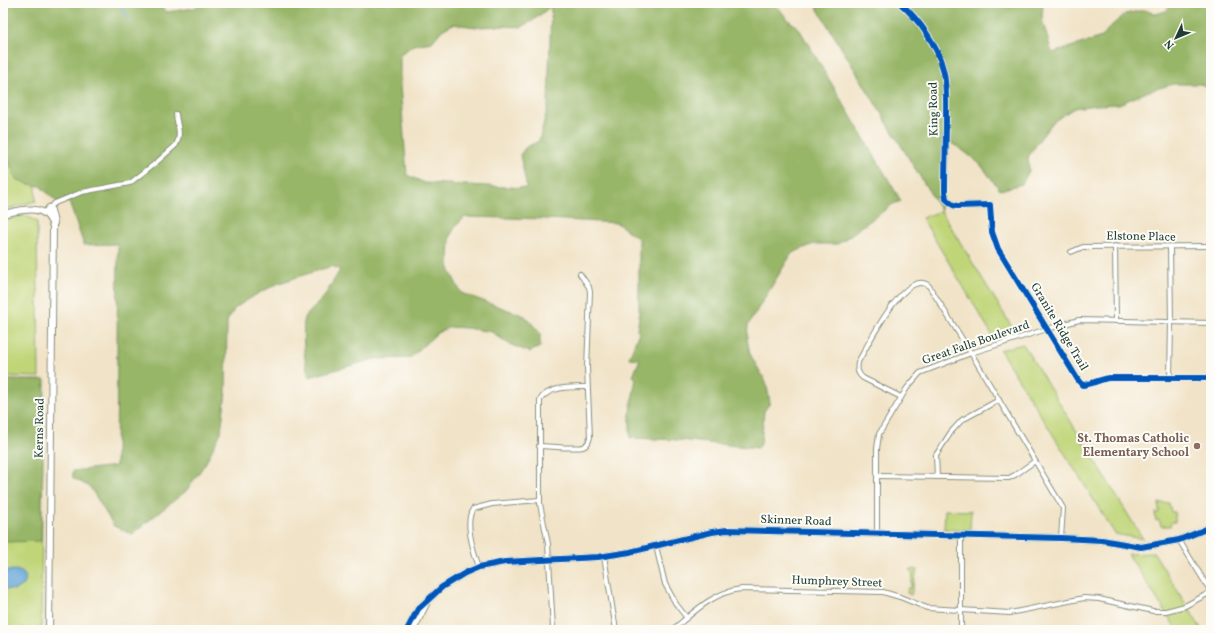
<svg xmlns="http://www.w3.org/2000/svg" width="1214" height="633" font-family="Vollkorn,serif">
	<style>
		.green { fill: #c0d578; stroke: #708956 }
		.forest { fill: #98b668; stroke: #5c7a4e; fill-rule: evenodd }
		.water { fill: #64a4d7; stroke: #427086 }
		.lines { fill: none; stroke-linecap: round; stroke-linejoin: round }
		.stream { stroke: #64a4d7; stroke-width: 1.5 }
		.street-casing { stroke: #88907e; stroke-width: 6 }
		.secondary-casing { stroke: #88907e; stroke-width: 8 }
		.street { stroke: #fff; stroke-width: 4 }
		.secondary { stroke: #fff; stroke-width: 6 }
		.cycleway-casing { stroke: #fdfcf7; stroke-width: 8 }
		.cycleway { stroke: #0057b8; stroke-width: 6 }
		.education-dot { fill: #8d6e63; stroke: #fdfcf7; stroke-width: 1.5 }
		.labels { text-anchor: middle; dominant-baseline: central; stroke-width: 4; stroke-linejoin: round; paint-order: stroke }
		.street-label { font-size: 12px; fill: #1f3d34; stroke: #fdfcf7 }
		.education-label { font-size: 12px; font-weight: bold; fill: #785e54; stroke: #fdfcf7; text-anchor: end }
	</style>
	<rect width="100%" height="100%" fill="#fdfcf7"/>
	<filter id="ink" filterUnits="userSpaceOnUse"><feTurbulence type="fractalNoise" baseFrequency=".025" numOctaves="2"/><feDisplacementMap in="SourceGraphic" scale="8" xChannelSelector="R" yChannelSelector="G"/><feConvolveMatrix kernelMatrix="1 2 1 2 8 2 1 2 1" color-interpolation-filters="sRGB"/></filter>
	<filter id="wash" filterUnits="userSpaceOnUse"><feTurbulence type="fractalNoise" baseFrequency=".012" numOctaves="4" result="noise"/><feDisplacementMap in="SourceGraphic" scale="16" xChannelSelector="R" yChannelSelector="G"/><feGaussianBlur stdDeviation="0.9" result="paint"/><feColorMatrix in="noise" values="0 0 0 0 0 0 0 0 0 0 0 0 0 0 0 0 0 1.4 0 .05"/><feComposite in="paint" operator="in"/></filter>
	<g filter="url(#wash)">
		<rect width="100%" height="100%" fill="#f1e3c7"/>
		<g class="green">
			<path d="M3,3H35L36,201L3,210Z"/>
			<path d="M941,211L1015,332L994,338L922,218Z"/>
			<path d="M25,215L37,222L39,377L3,376V219Z"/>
			<path d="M1023,344L1143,539L1115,534L1000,350Z"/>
			<path d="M3,381L43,382L41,630H3Z"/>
			<path d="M1159,503H1169L1171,512H1175V522H1171L1170,526H1161L1159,520L1156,521L1155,513H1159Z"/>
			<path d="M945,510L971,511L970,530L944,529Z"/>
			<path d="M1154,553L1202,630H1177L1128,554Z"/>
			<path d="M911,569L917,570L911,595L907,593L908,588H911L913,573L910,571Z"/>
		</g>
		<g class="forest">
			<path d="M3,3H155L167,12L194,8L204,3H775L788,20L798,27L901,201L893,204L838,244H814L792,253L748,325L747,339L750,354L766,382L770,403L764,411L761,444L758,448L679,440L630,438V411L636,379L633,376L640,359L629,358L639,332L637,330L639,318V239L617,223L548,219L465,217L456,226L450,236L449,269L461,293L525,316L540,333V347L529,352L509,344L492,332L466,328L449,327L437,333L410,358L375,359L309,377C303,358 303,337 304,318L324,297L340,270L332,266L279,283L257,294L235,308L227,321L226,392L221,432L205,464L186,491L132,534L114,526L90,487L73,478V471L116,466L118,244L84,245L69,202L58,203L40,186L28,184L16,179L3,148ZM551,6L548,106L539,141L525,148L520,155L527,188L425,183L407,175L400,85V55L413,45L432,42L442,30L453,24L476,27L504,26L522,27L535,19Z"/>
			<path d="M814,3H1043L1042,19L1052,53L1102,37L1109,28L1125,14L1144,10L1156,14L1166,11L1173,3H1211V88L1200,84H1173L1149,91L1119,104L1097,105L1074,108L1053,122L1042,136L1028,157L1029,171L1022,184L1000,190L980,164L961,149L943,138L941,211Z"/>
			<path d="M3,380H45L41,541L3,542Z"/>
		</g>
		<path class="water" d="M16,570C25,572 28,577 24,585L15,590L3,589V571Z"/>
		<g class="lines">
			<path class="stream" d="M119,3L129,19"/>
		</g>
	</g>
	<g filter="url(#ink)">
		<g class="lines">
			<g class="street-casing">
				<g id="street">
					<path d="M990,205L992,232L998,249L1078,380L1082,385C1091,385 1100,379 1109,378H1211"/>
					<path d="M49,208L55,203L82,192L130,183L158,161L176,145C182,134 177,126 176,114"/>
					<path d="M1115,246L1116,321"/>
					<path d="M1071,252L1083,247L1211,246"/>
					<path d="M1170,378L1171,322L1170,247"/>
					<path d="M901,397L863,378C857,373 857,369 858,362C867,347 906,266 929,286L971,353L1063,508L1061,538"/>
					<path d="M539,446C549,446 575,449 583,447C588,445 589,441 590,437L587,368L590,292L589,287L580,274"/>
					<path d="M877,476L1009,478L1015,475L1035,461"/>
					<path d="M937,477L936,455L951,432L962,420L999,400"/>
					<path d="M877,534V449L879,434L907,388L920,373L971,353L1047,329L1079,320L1211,323"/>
					<path d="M961,536V630"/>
					<path d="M1179,540L1211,592"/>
					<path d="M656,546L665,584L676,604L687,618"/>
					<path d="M604,556L616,630"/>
					<path d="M479,567C474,553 464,522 473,509L492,504L540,500"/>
					<path d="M554,630L553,628L548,544L540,504V400C548,386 573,387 587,387"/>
					<path d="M672,630C693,613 713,592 741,589L883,592L900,597L927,608L1010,613L1084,598L1099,599L1153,611H1166L1185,606L1211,592"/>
				</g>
			</g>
			<g class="secondary-casing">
				<g id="secondary">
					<path d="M900,3C919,20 937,44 943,69C947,84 946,100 946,115C946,140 945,166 945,192L946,199L953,205L957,206L990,205"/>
					<path d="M45,213L49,208L51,210L54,223"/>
					<path d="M3,214C22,210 47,202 53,227L49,630"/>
					<path d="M407,630L418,609L442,587L465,573L479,567L505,562L598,557L630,552L712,532L727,530L1061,538L1102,540L1141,547L1179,540L1211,527"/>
					<path d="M413,630L426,604"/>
				</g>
			</g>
			<use href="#street" class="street"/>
			<use href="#secondary" class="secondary"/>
			<g class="cycleway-casing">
				<g id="cycleway">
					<path d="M900,3C919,20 937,44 943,69C947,84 946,100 946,115C946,140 945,166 945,192L946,199L953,205L957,206L990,205L992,232L998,249L1078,380L1082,385C1091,385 1100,379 1109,378H1211"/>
					<path d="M407,630L418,609L442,587L465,573L479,567L505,562L598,557L630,552L712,532L727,530L1061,538L1102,540L1141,547L1179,540L1211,527"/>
				</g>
			</g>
			<use href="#cycleway" class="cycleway"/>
		</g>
	</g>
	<circle class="education-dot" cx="1197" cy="446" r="4"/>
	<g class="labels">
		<g class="street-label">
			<text transform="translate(934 109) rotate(-91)">King Road</text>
			<text transform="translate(1141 237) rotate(1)">Elstone Place</text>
			<text transform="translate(1059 327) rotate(59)">Granite Ridge Trail</text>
			<text transform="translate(976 343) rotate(-19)">Great Falls Boulevard</text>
			<text transform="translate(40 428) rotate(-89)">Kerns Road</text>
			<text transform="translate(796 521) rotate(2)">Skinner Road</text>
			<text transform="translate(837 582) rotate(2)">Humphrey Street</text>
		</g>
		<g class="education-label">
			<text x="1189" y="439">St. Thomas Catholic<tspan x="1189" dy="14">Elementary School</tspan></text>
		</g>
	</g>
	<rect width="1214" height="633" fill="none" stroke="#fdfcf7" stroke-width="16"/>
	<g transform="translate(1176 38) rotate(226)" stroke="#fdfcf7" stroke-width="3" paint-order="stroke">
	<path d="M0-3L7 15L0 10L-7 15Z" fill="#1f3d34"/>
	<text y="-6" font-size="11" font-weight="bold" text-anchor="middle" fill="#1f3d34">N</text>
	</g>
</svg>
